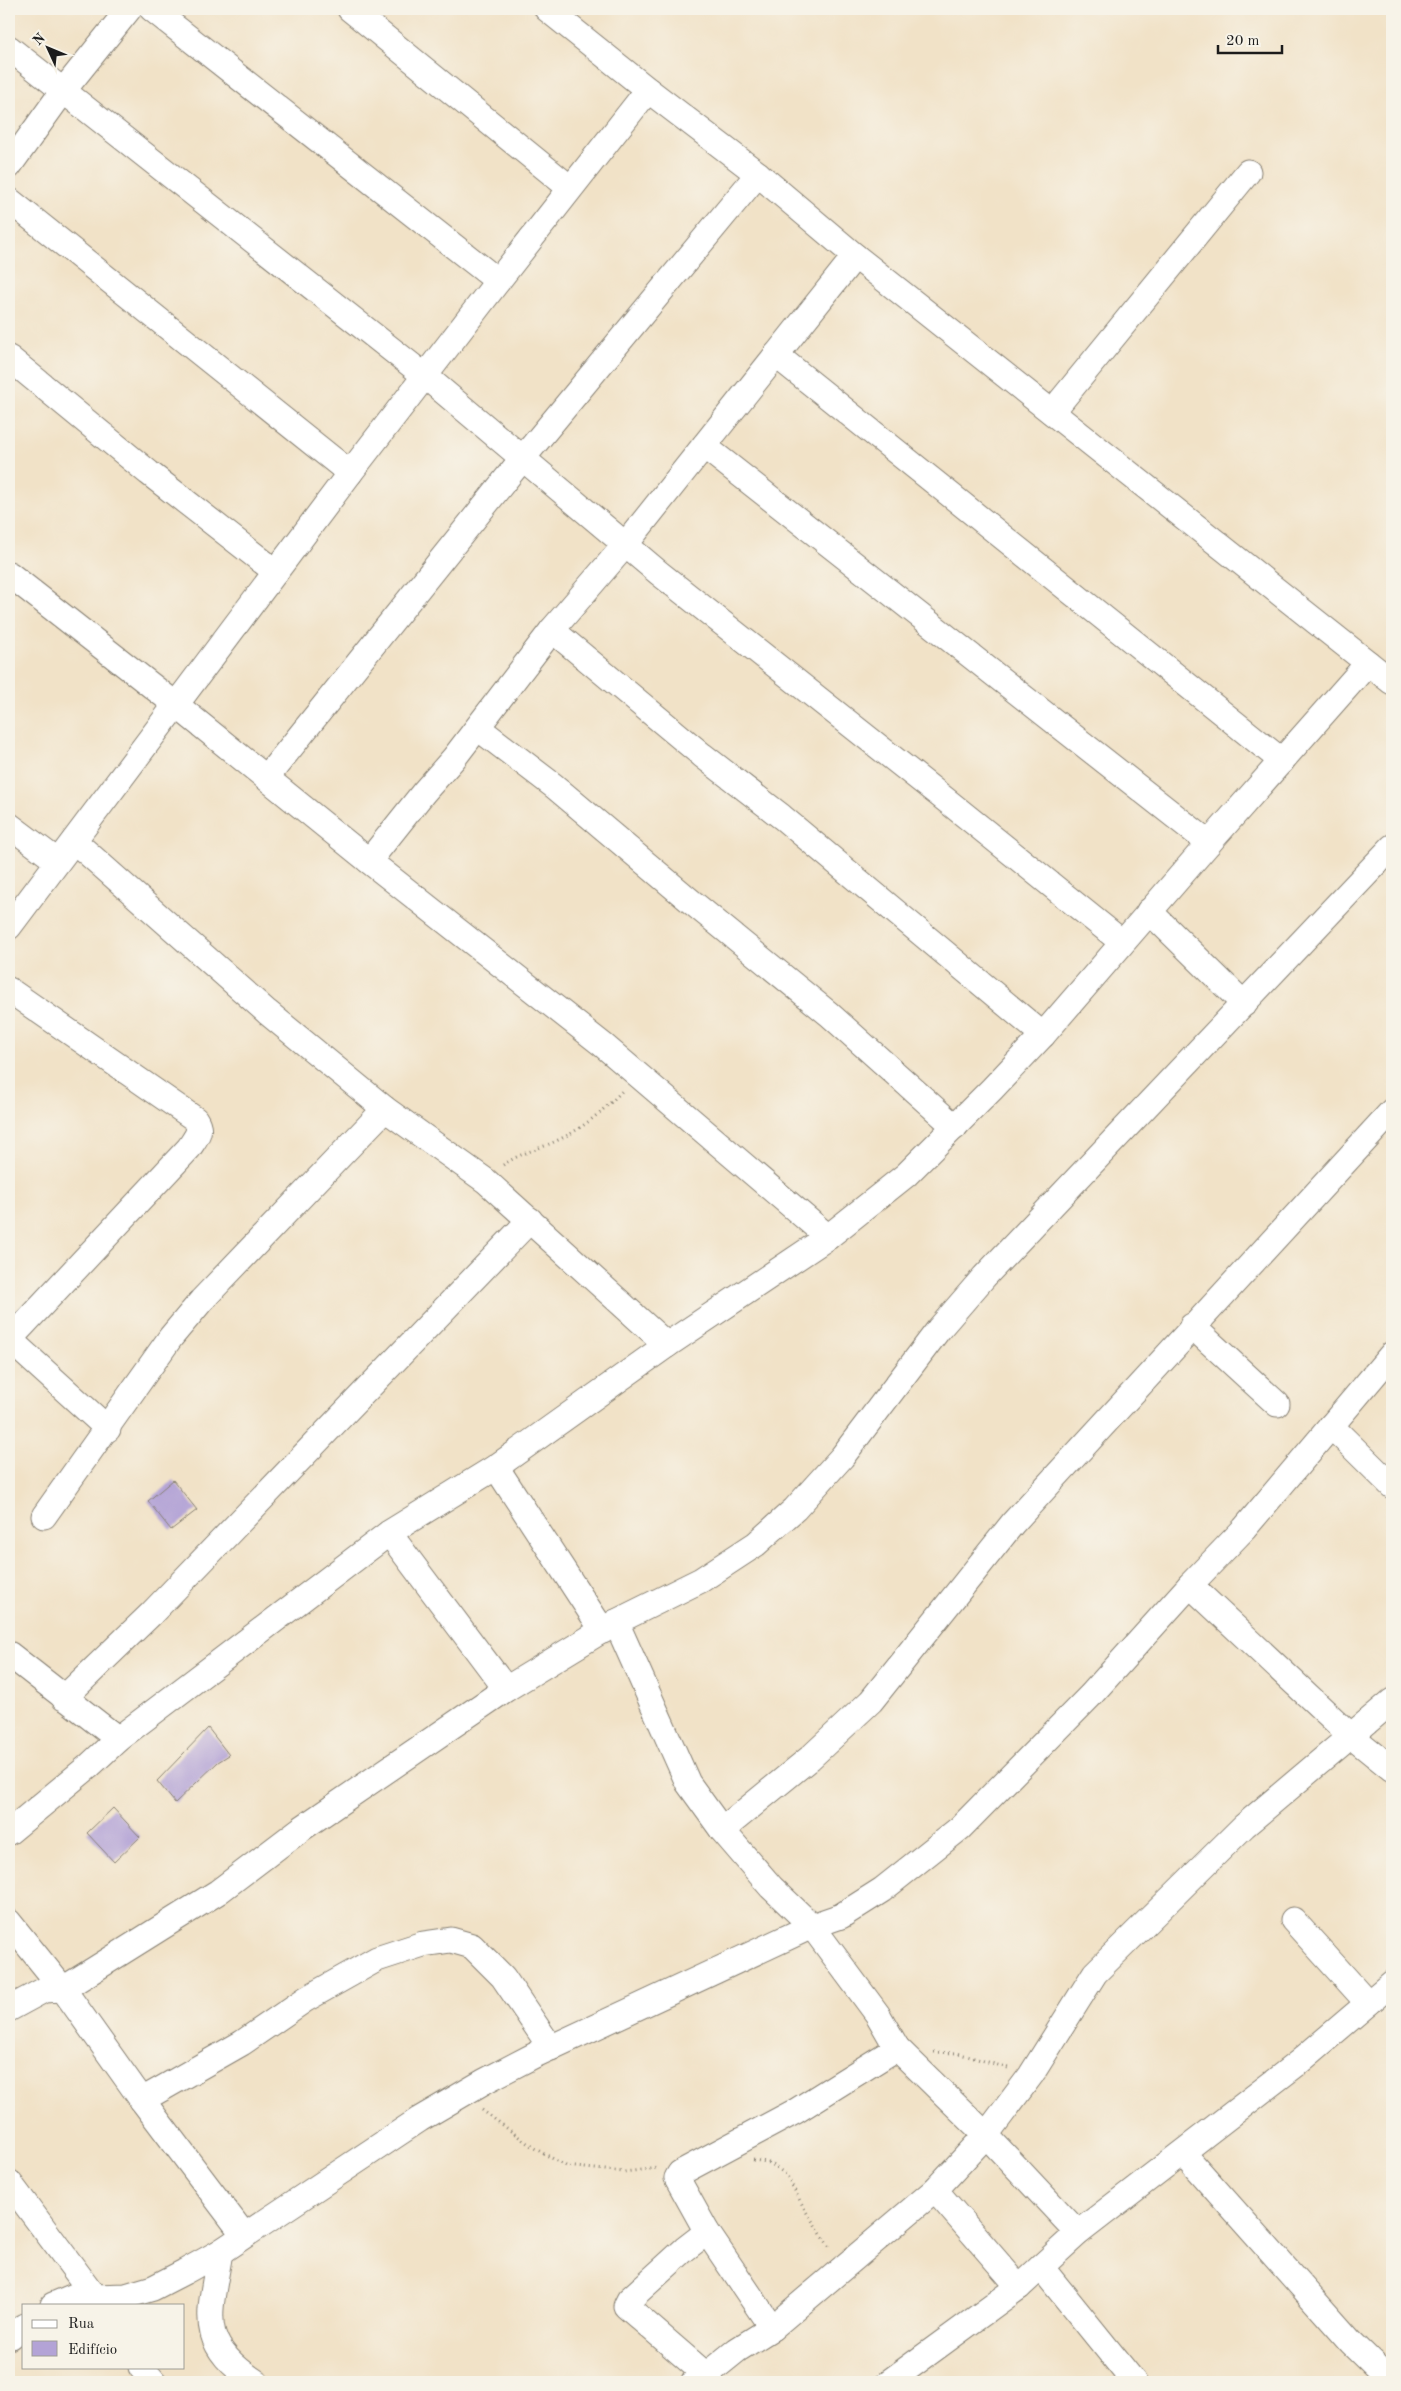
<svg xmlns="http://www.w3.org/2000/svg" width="1401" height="2391" font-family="'Old Standard TT',serif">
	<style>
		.building { fill: #b3a3d6 }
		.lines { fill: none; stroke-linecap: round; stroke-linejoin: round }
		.minor-casing { stroke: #867f72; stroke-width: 27 }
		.path { stroke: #867f72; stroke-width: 3; stroke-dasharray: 1 4; stroke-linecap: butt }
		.minor { stroke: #fff; stroke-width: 25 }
	</style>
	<rect width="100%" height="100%" fill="#f7f3e8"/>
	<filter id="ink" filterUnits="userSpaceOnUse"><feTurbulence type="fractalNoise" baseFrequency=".02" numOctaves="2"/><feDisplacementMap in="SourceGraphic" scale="10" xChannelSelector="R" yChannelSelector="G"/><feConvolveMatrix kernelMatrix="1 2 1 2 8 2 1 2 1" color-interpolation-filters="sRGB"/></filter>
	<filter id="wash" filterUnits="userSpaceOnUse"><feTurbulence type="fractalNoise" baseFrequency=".0096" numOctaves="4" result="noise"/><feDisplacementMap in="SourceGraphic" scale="20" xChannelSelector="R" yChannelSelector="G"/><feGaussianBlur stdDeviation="1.12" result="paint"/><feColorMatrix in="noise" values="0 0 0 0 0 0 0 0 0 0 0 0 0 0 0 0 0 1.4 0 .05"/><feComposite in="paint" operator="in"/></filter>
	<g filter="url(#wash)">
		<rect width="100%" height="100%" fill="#f1e2c7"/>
		<g id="blocks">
			<g class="building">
				<path d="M173,1480L197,1510L171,1530L148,1501Z"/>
				<path d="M208,1728L229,1755L218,1762L175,1803L157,1781Z"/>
				<path d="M113,1808L140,1837L114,1862L87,1833Z"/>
			</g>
		</g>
	</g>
	<g filter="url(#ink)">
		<use href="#blocks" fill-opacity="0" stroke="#867f72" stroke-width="1"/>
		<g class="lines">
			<g class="minor-casing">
				<g id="minor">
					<path d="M152,9L498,281"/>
					<path d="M350,9L570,188"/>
					<path d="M547,9L648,90L758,174L855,256L1392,682"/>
					<path d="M9,48L425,376L659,573L951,804L1122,942"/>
					<path d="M9,166L63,91L129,9"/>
					<path d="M9,200L350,473"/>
					<path d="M776,355L1282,761"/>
					<path d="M9,358L149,473L276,572"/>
					<path d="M1052,412L1248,172"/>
					<path d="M704,446L1209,843"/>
					<path d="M9,574L175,704L369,861L603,1045L828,1237"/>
					<path d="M552,630L702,755L782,817L1043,1035"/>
					<path d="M478,728L554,786L688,899L829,1014L955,1127"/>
					<path d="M267,777L522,459L758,174"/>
					<path d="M9,825L57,861"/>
					<path d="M74,841L267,1012L385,1109L486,1181L667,1345"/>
					<path d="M369,861L424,792L454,758L552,630L625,545L855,256"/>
					<path d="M1149,911L1244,1004"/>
					<path d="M9,927L350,473L498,281L648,90"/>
					<path d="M9,990L195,1119C203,1131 196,1137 189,1148L9,1340"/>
					<path d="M1192,1326L1277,1404"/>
					<path d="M9,1339L108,1429"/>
					<path d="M1331,1426L1392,1486"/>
					<path d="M496,1467L603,1631"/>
					<path d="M44,1516L171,1337L202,1300L385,1109"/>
					<path d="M389,1533L506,1689"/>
					<path d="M1190,1585L1350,1735L1392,1769"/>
					<path d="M616,1622L688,1783L722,1830L771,1887L812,1926L878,2015L897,2048L986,2135L1078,2233"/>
					<path d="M9,1654L118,1739"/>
					<path d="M64,1698L151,1614L530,1220"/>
					<path d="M722,1830L810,1758L871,1701L1013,1523L1392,1111"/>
					<path d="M9,1832L89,1766L118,1739L389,1533L496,1467L667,1345L828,1237L906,1175L992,1089L1043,1035L1209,843L1368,663"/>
					<path d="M1293,1920L1368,2003"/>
					<path d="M9,1922L63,1989L142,2100L244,2235"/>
					<path d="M9,2009L44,1990L63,1989L79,1979L218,1892L301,1829L506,1689L616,1622L701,1580L756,1544L795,1509L842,1457L939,1329L984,1277L1392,847"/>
					<path d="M142,2100L242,2043L306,1999L377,1959L423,1944L451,1940L472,1946L503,1977L551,2048"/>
					<path d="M1183,2153L1351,2342L1392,2382"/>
					<path d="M9,2182L95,2297"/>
					<path d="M935,2190L1019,2287"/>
					<path d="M707,2232L685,2249L629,2300L626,2306L706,2375L711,2382"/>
					<path d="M220,2252C210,2315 195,2342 256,2382"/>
					<path d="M1041,2267L1134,2382"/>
					<path d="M53,2305L79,2294L95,2297L126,2296L153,2288L184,2272L220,2252L420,2119L485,2081L533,2056L812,1926L841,1916L882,1890L960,1828L1090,1696L1190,1585L1244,1529L1392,1354"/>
					<path d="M772,2328L707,2232L677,2178L680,2173L796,2111L897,2048"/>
					<path d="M9,2337L24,2326"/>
					<path d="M141,2367L154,2382"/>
					<path d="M694,2382L706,2375L737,2350L772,2328L935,2190L986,2135L1031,2075L1095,1973L1244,1826L1392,1701"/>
					<path d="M889,2382L1019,2287L1078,2233L1298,2063L1392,1983"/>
				</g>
			</g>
			<g class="path">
				<path d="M503,1165C523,1151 542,1149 562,1138C585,1127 606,1108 623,1090"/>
				<path d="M934,2052L957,2053L1008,2068"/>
				<path d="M482,2110L534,2148L566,2166L624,2172L658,2168"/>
				<path d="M753,2160L767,2162L786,2174L805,2210L831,2249"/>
			</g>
			<use href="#minor" class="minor"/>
		</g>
	</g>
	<rect width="1401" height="2391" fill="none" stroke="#f7f3e8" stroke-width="30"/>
	<rect x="22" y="2304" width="162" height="65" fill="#f7f3e8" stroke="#9f9d96"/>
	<rect x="32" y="2320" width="25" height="8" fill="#ffffff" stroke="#9f9d96"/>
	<text x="68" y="2328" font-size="15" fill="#1c1c1c">Rua</text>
	<rect x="32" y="2341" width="25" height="15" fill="#b3a3d6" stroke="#9f9d96"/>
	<text x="68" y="2354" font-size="15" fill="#1c1c1c">Edifício</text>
	<g transform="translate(48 48) rotate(314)" stroke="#f7f3e8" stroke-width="4" paint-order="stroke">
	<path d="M0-4L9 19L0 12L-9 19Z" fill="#1c1c1c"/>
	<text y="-8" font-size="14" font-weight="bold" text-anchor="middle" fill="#1c1c1c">N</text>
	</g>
	<path d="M1218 45v8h64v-8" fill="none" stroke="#1c1c1c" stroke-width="2.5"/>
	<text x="1226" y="45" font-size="15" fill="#1c1c1c" stroke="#f7f3e8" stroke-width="4" paint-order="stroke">20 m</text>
</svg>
